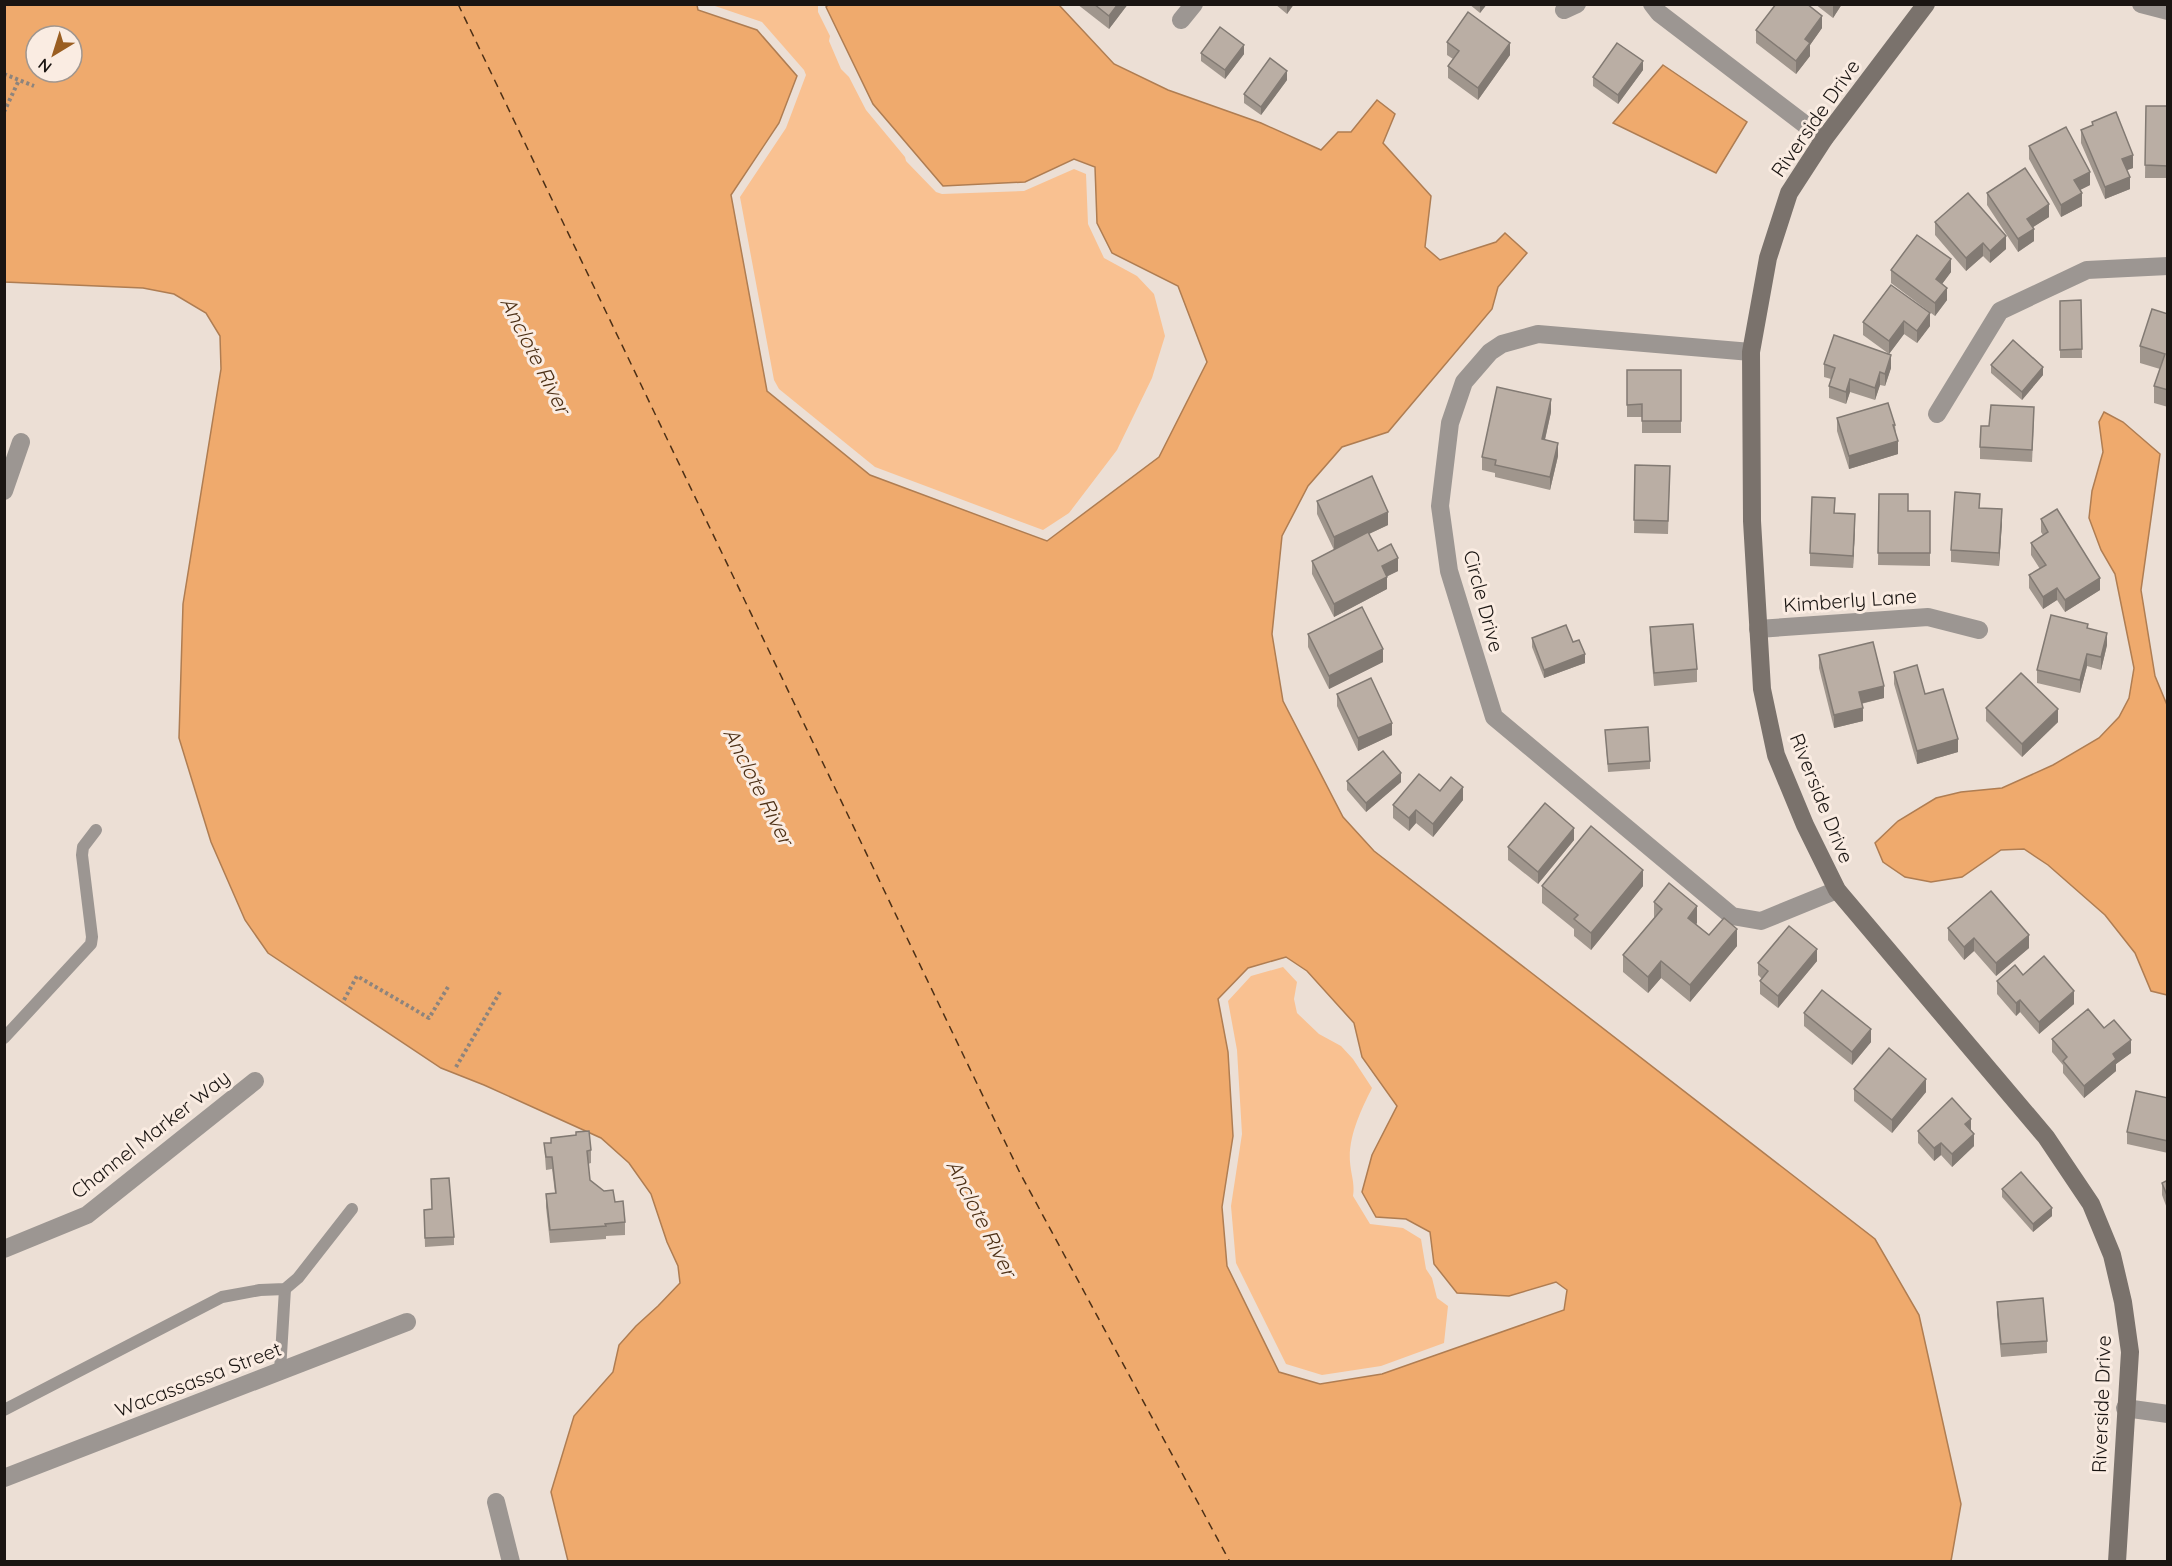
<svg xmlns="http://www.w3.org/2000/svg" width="2172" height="1566" font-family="Quicksand,sans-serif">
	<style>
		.green { fill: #f9c191 }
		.water { fill: #efaa6d; stroke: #af7d52; stroke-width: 1.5; fill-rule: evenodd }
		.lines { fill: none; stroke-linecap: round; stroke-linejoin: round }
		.ferry { stroke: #4d3016; stroke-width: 1.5; stroke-dasharray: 8 6; stroke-linecap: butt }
		.path { stroke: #8d847d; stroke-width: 4; stroke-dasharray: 3 3; stroke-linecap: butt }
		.lane { stroke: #9c9692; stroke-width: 12 }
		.street { stroke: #9c9692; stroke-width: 18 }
		.secondary { stroke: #7a726c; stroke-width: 18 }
		.wall { fill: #a0968d }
		.shaded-wall { fill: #827a73 }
		.building { fill: #baaea4; stroke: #827a73; stroke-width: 1.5 }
		.labels { text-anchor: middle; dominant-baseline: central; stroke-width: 6; stroke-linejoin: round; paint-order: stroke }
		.street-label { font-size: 20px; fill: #1a1512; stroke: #faece2 }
		.water-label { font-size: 21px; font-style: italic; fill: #4d3016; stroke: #faece2 }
	</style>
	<rect width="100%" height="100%" fill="#ecdfd5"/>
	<g class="green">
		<path d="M712,5H818V12L830,36L829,41L841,69L849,77L866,110L905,157L906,161L936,192L942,194L1024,191L1074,169L1086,174L1088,224L1104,258L1137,276L1154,294L1165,336L1152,378L1117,450L1069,513L1043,530L875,467L779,389L774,380L740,197L786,128L806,75L804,70L762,22Z"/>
		<path d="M1283,967L1297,982L1294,999L1297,1013L1319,1034L1341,1046L1353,1059L1372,1088C1361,1110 1348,1137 1350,1162C1351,1175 1355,1183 1353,1196L1370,1224L1403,1228L1421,1239L1426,1269L1432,1278L1437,1298L1448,1306L1444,1343L1381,1366L1322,1375L1286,1364L1236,1263L1231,1206L1242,1134L1237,1050L1228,1001L1251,976Z"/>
	</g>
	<g class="water">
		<path d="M5,5H697L698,10L757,30L797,76L779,123L731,195L767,391L870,475L1047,541L1159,457L1207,362L1178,286L1112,253L1097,223L1095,167L1074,159L1025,182L943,186L873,104L826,7L828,5H1059L1114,64L1168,90L1261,123L1321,150L1338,132H1351L1377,100L1395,114L1383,143L1431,196L1425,247L1440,260L1496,242L1505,233L1527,253L1498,287L1492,309L1388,432L1342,447L1308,486L1282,536L1272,634L1283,701L1343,817L1374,851L1875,1239L1919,1315L1961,1504L1951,1561H568L551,1492L574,1416L613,1372L619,1345L636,1326L658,1306L680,1283L678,1266L667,1242L651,1194L629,1163L601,1138L484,1085L441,1068L268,953L245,920L211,842L179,738L183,604L221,369L220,336L206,313L174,294L143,288L5,282ZM36,36H72V72H36ZM1286,957L1307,971L1354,1023L1362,1057L1397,1106L1372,1155L1362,1192L1376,1217L1406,1219L1430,1232L1434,1264L1457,1293L1509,1296L1556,1282L1567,1290L1564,1310L1382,1374L1320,1384L1279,1372L1227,1266L1222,1207L1233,1136L1228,1052L1218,999L1248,968Z"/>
		<path d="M1663,65L1747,122L1716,173L1613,123Z"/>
		<path d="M2104,412L2123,422L2160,454L2141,590L2155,676L2167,705V995L2151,991L2135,953L2105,915L2048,865L2024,849L2001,850L1962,877L1931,882L1905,877L1883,862L1875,843L1898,821L1936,798L1961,792L2002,788L2053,765L2099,738L2119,717L2129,698L2134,668L2115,574L2101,550L2089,518L2092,491L2103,452L2099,422Z"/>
	</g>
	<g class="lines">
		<path class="ferry" d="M458,4L1020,1173L1230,1562"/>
		<g class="path">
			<path d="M4,74L34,86"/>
			<path d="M4,112L19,80"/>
			<path d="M344,1000L357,976L429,1018L448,987"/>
			<path d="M456,1067L500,992"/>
		</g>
		<g class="lane">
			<path d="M4,1038L91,944L92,937L82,855L83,847L96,830"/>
			<path d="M280,1371L285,1289"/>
			<path d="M4,1410L222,1297L260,1290L285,1289L298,1278L352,1209"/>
		</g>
		<g class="street">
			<path d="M1652,4L1659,13L1824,139"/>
			<path d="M2141,4L2168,11"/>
			<path d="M1564,10L1577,4"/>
			<path d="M1181,20L1194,4"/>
			<path d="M1751,352L1538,334L1502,344L1490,352L1464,382L1450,423L1440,506L1449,571L1494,717L1732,916L1761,921L1837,890"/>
			<path d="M1937,414L2000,311L2087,270L2168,266"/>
			<path d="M4,491L21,442"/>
			<path d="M1758,629L1928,617L1979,630"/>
			<path d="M4,1249L87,1215L255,1081"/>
			<path d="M2125,1408L2168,1414"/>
			<path d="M4,1478L407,1322"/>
			<path d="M496,1502L511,1562"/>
		</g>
		<path class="secondary" d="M1926,4L1824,139L1789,193L1768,258L1751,352L1752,521L1762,689L1776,755L1805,825L1837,890L2046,1137L2091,1204L2112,1255L2123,1302L2130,1352L2117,1562"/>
	</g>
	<g class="wall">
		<path d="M1077,4H1128L1109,29Z"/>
		<path d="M1275,4H1294L1287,14Z"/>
		<path d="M1469,4H1487L1480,13Z"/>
		<path d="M1815,4H1842L1833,18Z"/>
		<path d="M1822,28L1810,45V56L1796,74L1756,43V30Z"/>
		<path d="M1447,42L1510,55L1478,100L1448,78V66L1453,59L1447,55Z"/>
		<path d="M1201,53L1244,54L1225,79L1201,61Z"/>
		<path d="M1643,70L1618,104L1593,86V77Z"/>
		<path d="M1287,80L1261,115L1244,103V94Z"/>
		<path d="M2146,106H2168V178H2145Z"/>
		<path d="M2092,122L2133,168L2127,170L2130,189L2105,199L2081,143V130L2092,126Z"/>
		<path d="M2029,146L2090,185L2080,190L2082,206L2061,217L2029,159Z"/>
		<path d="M1987,193L2049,217L2033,227L2034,241L2018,252L1987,205Z"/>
		<path d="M1935,222L2006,249L1990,263L1983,256L1966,271L1935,235Z"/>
		<path d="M1891,270L1951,272L1942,284L1947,300L1935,316L1891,283Z"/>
		<path d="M1891,285L1930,326L1917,343L1904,334L1889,354L1863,335V322Z"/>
		<path d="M2081,300L2082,358H2060V301Z"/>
		<path d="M2168,314V407L2154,403V386L2160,369L2140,363V346Z"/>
		<path d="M1824,364L1891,368L1885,386L1880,385L1875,400L1850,392L1846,404L1829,398V386L1831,379L1824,377Z"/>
		<path d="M1991,365L2043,375L2022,400L1991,373Z"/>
		<path d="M1627,370H1681V433H1642V417H1627Z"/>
		<path d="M1551,412L1545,440L1558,456L1550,490L1495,477V473L1482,470V457Z"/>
		<path d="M1837,418L1895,425L1898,454L1849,469L1837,431Z"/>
		<path d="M2034,420L2032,462L1980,459V447Z"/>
		<path d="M1635,465L1670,466L1668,534L1634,533Z"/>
		<path d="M1879,494L1908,511H1930V566L1878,565Z"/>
		<path d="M1317,501L1388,525L1369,534L1378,551L1398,571L1387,576V589L1334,617L1312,574V561L1334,550L1317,514Z"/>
		<path d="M1980,508L2002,522L1999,566L1951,562V550Z"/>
		<path d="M1835,513L1855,527L1853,568L1810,566V553Z"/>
		<path d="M2041,519L2100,590L2065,612L2057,600L2043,609L2029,588V575L2040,569L2031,555V543L2043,535L2041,532Z"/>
		<path d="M1650,627L1697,669V682L1654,686L1650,640Z"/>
		<path d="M2088,628L2107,645L2101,670L2087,666L2080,693L2037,683V670Z"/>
		<path d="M1308,634L1383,662L1329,689L1308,647Z"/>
		<path d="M1532,638L1573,642L1585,663L1544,678L1532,647Z"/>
		<path d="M1819,655L1884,698L1861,704L1863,721L1834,728L1819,668Z"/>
		<path d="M1894,672L1925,694L1958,752L1917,764L1894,684Z"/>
		<path d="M1337,694L1392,735L1358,751L1337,706Z"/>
		<path d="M1986,708L2058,722L2022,757L1986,721Z"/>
		<path d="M1605,730L1650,761V769L1608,772Z"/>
		<path d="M1347,781L1401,782L1366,812L1347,790Z"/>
		<path d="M1440,791L1463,800L1433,837L1416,823L1409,831L1393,818V805Z"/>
		<path d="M1574,840L1538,884L1508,860V847Z"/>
		<path d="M1542,886H1643L1591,950L1574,936V929L1542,903Z"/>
		<path d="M1654,902L1697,923L1696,924L1709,935L1737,946L1690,1002L1661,978L1648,993L1623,972V955L1654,918Z"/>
		<path d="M1948,928L2029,948L1996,976L1974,951L1964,960L1948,940Z"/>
		<path d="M1817,961L1778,1008L1760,994V981L1762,979L1758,975V963Z"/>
		<path d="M2023,975L2074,1004L2039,1034L2020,1012L2016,1016L1997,994V981Z"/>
		<path d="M1804,1013L1871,1042L1852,1065L1804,1026Z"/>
		<path d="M2104,1028L2131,1053L2116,1064V1071L2084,1098L2063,1073V1065L2052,1052V1039Z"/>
		<path d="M1854,1089L1926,1092L1892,1133L1854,1101Z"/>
		<path d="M2168,1098V1153L2127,1144V1132Z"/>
		<path d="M1971,1130L1974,1146L1952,1167L1941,1155L1934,1161L1918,1143V1131Z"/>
		<path d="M576,1132L591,1150V1163L588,1164L590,1180L615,1202L625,1222V1235L606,1236V1239L550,1243L546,1207V1194L555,1193L552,1169L546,1170L544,1143H551V1138L576,1135Z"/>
		<path d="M2168,1180V1211L2162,1195V1183Z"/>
		<path d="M2002,1189L2052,1216L2033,1232L2002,1197Z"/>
		<path d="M432,1209L454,1237V1245L425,1247L424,1210Z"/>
		<path d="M1997,1302L2047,1341V1353L2001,1357L1997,1314Z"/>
	</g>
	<g class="shaded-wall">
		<path d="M1118,4H1128L1109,29V16Z"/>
		<path d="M1288,4H1294L1287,14V6Z"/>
		<path d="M1480,4H1487L1480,13Z"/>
		<path d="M1833,4H1842L1833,18Z"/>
		<path d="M1822,16V28L1810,45V56L1796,74V61L1805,39Z"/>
		<path d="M1510,43V55L1478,100V88Z"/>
		<path d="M1244,45V54L1225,79V70Z"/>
		<path d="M1643,61V70L1618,104V95Z"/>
		<path d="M1287,71V80L1261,115V107Z"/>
		<path d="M2133,155V168L2122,172V159Z"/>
		<path d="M2090,172V185L2074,193V180Z"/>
		<path d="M2130,177V189L2105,199V187Z"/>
		<path d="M2082,193V206L2061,217V205Z"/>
		<path d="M2049,204V217L2027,231V219Z"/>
		<path d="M2034,229V241L2018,252V239Z"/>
		<path d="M2006,236V249L1990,263V251Z"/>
		<path d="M1983,243V256L1966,271V258Z"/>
		<path d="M1951,259V272L1936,292V279Z"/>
		<path d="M1947,288V300L1935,316V303Z"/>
		<path d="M1930,313V326L1917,343V331Z"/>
		<path d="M1904,321V334L1889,354V341Z"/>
		<path d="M1891,355V368L1885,386V374Z"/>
		<path d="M2043,367V375L2022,400V392Z"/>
		<path d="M1880,372V385L1875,400V388Z"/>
		<path d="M1850,379V392L1846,404V392Z"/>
		<path d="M1551,399V412L1542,452V439Z"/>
		<path d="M1898,441V454L1849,469V456Z"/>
		<path d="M1558,443V456L1550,490V477Z"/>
		<path d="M2002,509V522L1999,566V553Z"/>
		<path d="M1388,512V525L1334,550V537Z"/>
		<path d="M1855,514V527L1853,568V556Z"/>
		<path d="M1398,558V571L1382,579V566Z"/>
		<path d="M1387,577V589L1334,617V604Z"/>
		<path d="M2100,578V590L2065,612V600Z"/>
		<path d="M2057,588V600L2043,609V597Z"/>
		<path d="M2107,633V645L2101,670V657Z"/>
		<path d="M1383,649V662L1329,689V676Z"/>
		<path d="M1585,654V663L1544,678V670Z"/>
		<path d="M2087,654V666L2080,693V680Z"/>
		<path d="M1884,686V698L1859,704V692Z"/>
		<path d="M1863,708V721L1834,728V715Z"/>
		<path d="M2058,709V722L2022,757V744Z"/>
		<path d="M1392,723V735L1358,751V738Z"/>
		<path d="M1958,739V752L1917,764V751Z"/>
		<path d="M1401,773V782L1366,812V803Z"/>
		<path d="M1463,787V800L1433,837V824Z"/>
		<path d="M1416,810V823L1409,831V818Z"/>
		<path d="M1574,828V840L1538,884V872Z"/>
		<path d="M1643,870V886L1591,950V933Z"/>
		<path d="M1697,906V923L1688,934V918Z"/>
		<path d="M1737,929V946L1690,1002V985Z"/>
		<path d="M2029,935V948L1996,976V963Z"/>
		<path d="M1974,938V951L1964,960V947Z"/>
		<path d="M1817,949V961L1778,1008V996Z"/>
		<path d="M1661,961V978L1648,993V977Z"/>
		<path d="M2074,991V1004L2039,1034V1022Z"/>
		<path d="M2020,1000V1012L2016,1016V1003Z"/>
		<path d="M1871,1029V1042L1852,1065V1052Z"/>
		<path d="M2131,1040V1053L2116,1064V1071L2084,1098V1086L2113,1054Z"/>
		<path d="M1926,1079V1092L1892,1133V1120Z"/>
		<path d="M1971,1119V1131L1965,1124Z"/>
		<path d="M1974,1134V1146L1952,1167V1154Z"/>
		<path d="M1941,1143V1155L1934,1161V1148Z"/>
		<path d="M2052,1208V1216L2033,1232V1224Z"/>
	</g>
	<g class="building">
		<path d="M1094,4H1118L1109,16Z"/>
		<path d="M1776,4H1807L1822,16L1805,39L1810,43L1796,61L1756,30Z"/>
		<path d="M1468,12L1510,43L1478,88L1448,66L1459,51L1447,42Z"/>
		<path d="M1220,27L1244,45L1225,70L1201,53Z"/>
		<path d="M1617,43L1643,61L1618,95L1593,77Z"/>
		<path d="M1270,58L1287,71L1261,107L1244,94Z"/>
		<path d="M2146,106H2168V166L2145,165Z"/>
		<path d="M2116,112L2133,155L2122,159L2130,177L2105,187L2081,130L2093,125L2092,122Z"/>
		<path d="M2066,127L2090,172L2074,180L2082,193L2061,205L2029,146Z"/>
		<path d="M2025,168L2049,204L2027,219L2034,229L2018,239L1987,193Z"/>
		<path d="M1968,193L2006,236L1990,251L1983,243L1966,258L1935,222Z"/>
		<path d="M1917,235L1951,259L1936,279L1947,288L1935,303L1891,270Z"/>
		<path d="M1891,285L1930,313L1917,331L1904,321L1889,341L1863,322Z"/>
		<path d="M2081,300L2082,349L2060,350V301Z"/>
		<path d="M2152,309L2168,314V390L2154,386L2165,354L2140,346Z"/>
		<path d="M1834,335L1891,355L1885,374L1880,372L1875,388L1850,379L1846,392L1829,386L1835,368L1824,364Z"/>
		<path d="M2013,340L2043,367L2022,392L1991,365Z"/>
		<path d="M1627,370H1681V421H1642V404L1627,405Z"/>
		<path d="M1497,387L1551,399L1542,439L1558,443L1550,477L1495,465L1496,460L1482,457Z"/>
		<path d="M1888,403L1895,425H1893L1898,441L1849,456L1837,418Z"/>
		<path d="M1991,405L2034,407L2032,450L1980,447L1981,426H1989Z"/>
		<path d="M1635,465L1670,466L1668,521L1634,520Z"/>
		<path d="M1372,476L1388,512L1334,537L1317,501Z"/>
		<path d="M1955,492L1980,494L1979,508L2002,509L1999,553L1951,550Z"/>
		<path d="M1879,494H1908V511H1930V553H1878Z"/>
		<path d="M1812,497L1835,498L1834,513L1855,514L1853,556L1810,553Z"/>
		<path d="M2057,509L2100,578L2065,600L2057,588L2043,597L2029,575L2046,565L2031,543L2048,532L2041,519Z"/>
		<path d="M1368,532L1378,551L1391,544L1398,558L1382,566L1387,577L1334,604L1312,561Z"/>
		<path d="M1362,607L1383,649L1329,676L1308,634Z"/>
		<path d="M2051,615L2088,624L2087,628L2107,633L2101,657L2087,654L2080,680L2037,670Z"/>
		<path d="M1693,624L1697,669L1654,673L1650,627Z"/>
		<path d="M1566,625L1573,642L1579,640L1585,654L1544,670L1532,638Z"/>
		<path d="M1873,642L1884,686L1859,692L1863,708L1834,715L1819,655Z"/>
		<path d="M1917,665L1925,694L1943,689L1958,739L1917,751L1894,672Z"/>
		<path d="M2021,673L2058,709L2022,744L1986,708Z"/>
		<path d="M1371,678L1392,723L1358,738L1337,694Z"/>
		<path d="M1648,727L1650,761L1608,764L1605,730Z"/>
		<path d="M1383,751L1401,773L1366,803L1347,781Z"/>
		<path d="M1419,774L1440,791L1451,777L1463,787L1433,824L1416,810L1409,818L1393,805Z"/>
		<path d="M1545,803L1574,828L1538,872L1508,847Z"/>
		<path d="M1591,826L1643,870L1591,933L1574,919L1578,915L1542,886Z"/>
		<path d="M1669,883L1697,906L1688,918L1709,935L1724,918L1737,929L1690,985L1661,961L1648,977L1623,955L1662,909L1654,902Z"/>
		<path d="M1991,891L2029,935L1996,963L1974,938L1964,947L1948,928Z"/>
		<path d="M1789,926L1817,949L1778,996L1760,981L1768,971L1758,963Z"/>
		<path d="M2044,956L2074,991L2039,1022L2020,1000L2016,1003L1997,981L2015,965L2023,975Z"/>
		<path d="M1822,990L1871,1029L1852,1052L1804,1013Z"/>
		<path d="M2088,1009L2104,1028L2114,1020L2131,1040L2113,1054L2116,1059L2084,1086L2063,1061L2067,1057L2052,1039Z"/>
		<path d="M1889,1048L1926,1079L1892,1120L1854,1089Z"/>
		<path d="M2136,1091L2168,1098V1141L2127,1132Z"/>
		<path d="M1952,1098L1971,1119L1965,1124L1974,1134L1952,1154L1941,1143L1934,1148L1918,1131Z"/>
		<path d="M589,1131L591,1150L587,1151L590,1180L604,1191L613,1190L615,1202L623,1201L625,1222L605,1224L606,1226L550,1230L546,1194L556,1193L552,1157H546L544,1143H551V1138L576,1135V1132Z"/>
		<path d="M2021,1172L2052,1208L2033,1224L2002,1189Z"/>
		<path d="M449,1178L454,1237L425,1238L424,1210L432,1209L431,1179Z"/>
		<path d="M2168,1180V1198L2162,1183Z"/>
		<path d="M2043,1298L2047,1341L2001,1344L1997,1302Z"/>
	</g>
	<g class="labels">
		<g class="street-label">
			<text transform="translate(1815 118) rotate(-55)">Riverside Drive</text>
			<text transform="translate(1850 600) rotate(-4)">Kimberly Lane</text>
			<text transform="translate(1484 601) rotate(75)">Circle Drive</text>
			<text transform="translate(1822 798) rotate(68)">Riverside Drive</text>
			<text transform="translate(150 1134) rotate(-38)">Channel Marker Way</text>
			<text transform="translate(198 1379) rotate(-21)">Wacassassa Street</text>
			<text transform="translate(2101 1404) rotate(-88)">Riverside Drive</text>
		</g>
		<g class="water-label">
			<text transform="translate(536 355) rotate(63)">Anclote River</text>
			<text transform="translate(759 786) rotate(63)">Anclote River</text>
			<text transform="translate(982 1218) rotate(63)">Anclote River</text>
		</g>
	</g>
	<rect width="2172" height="1566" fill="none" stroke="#1a1512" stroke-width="12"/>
	<g transform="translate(54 54) rotate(218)"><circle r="28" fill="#faece2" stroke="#a0968f" stroke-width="1.5"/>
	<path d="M0-4.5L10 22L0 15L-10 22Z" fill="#9a5e21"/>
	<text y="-9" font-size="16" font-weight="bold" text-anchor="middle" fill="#1a1512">N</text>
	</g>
</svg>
